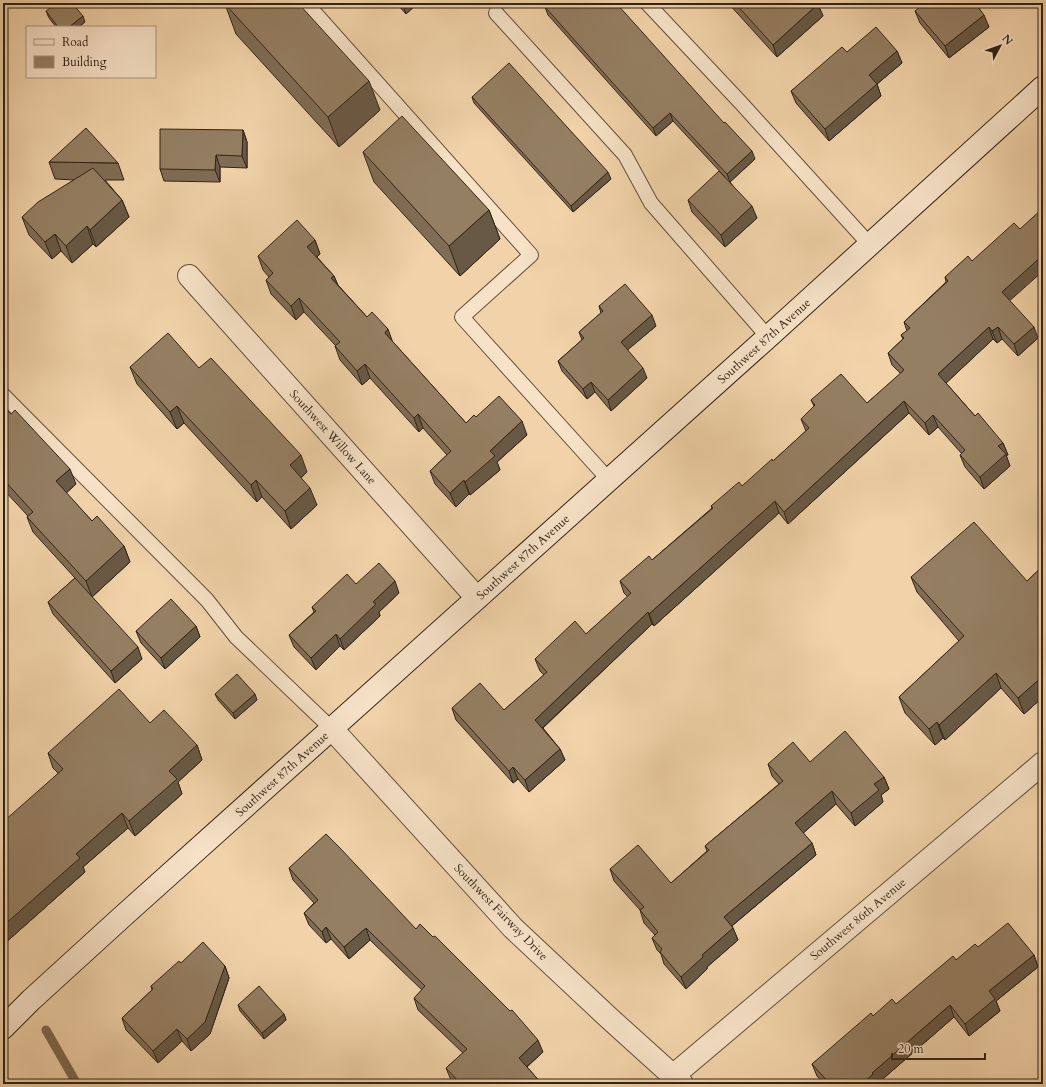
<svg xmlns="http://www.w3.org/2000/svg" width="1046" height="1087" font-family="Cardo,serif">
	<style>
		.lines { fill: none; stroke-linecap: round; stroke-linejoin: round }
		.stream { stroke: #7d6952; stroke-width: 9 }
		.lane-casing { stroke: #604f3c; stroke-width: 16 }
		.street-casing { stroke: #604f3c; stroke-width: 24 }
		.secondary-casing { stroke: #302318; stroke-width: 24 }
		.lane { stroke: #f7e2c7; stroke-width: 14 }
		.street { stroke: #f7e2c7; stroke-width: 22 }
		.secondary { stroke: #f7e2c7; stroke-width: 22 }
		.wall { fill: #806d55; stroke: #302318 }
		.shaded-wall { fill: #685945; stroke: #302318 }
		.building { fill: #957f63; stroke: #302318 }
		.labels { text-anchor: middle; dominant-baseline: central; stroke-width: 3; stroke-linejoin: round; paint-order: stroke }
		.street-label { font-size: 12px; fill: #302318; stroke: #f7e2c7 }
	</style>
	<rect width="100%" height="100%" fill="#f2d3a9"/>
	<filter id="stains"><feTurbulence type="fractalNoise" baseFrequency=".005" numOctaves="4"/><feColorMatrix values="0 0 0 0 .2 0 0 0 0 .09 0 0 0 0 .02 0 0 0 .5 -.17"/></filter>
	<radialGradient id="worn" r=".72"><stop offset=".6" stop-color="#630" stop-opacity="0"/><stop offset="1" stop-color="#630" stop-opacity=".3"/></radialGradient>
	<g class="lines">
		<path class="stream" d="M46,1030L77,1084"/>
		<g class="lane-casing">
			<g id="lane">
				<path d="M306,3L531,255L462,317L609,480"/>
				<path d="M647,3L741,103L870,245"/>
				<path d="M496,13L625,155L651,203L768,337"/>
				<path d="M3,395L207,600L236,637L332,729"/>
			</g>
		</g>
		<g class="street-casing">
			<g id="street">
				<path d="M189,276L477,598"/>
				<path d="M332,729L513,928L609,1018L682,1084"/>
				<path d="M674,1075L1043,763"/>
			</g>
		</g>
		<g class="secondary-casing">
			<path id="secondary" d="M3,1028L31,1000L122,917L768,337L1043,87"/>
		</g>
		<use href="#lane" class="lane"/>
		<use href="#street" class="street"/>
		<use href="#secondary" class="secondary"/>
	</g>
	<g class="wall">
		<path d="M396,3H418L406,14Z"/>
		<path d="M728,3H817L823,16L777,57Z"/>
		<path d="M225,4L380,110L339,147L236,34Z"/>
		<path d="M545,7L755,159L730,182L757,218L725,247L692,212L688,200L725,177L673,121L656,136L548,15Z"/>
		<path d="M979,8L989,27L949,58L920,23L915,11Z"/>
		<path d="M46,11L85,22L79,27H56L49,18Z"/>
		<path d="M897,51L902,63L877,84L881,96L829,141L796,103L791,91L847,52Z"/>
		<path d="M472,97L611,179L573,212L474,103Z"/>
		<path d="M243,130L247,142V168L220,167V182L164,181L160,169Z"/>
		<path d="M363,152L489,210L500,239L460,276L374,182Z"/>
		<path d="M49,162L118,163L124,180H105L122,200L129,217L96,247L93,244L72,263L61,251L52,259L29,235L22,217L74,180L55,179Z"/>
		<path d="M315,240L320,254L317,257L334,276L338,285L367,317L392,341L466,423L476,417L527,435L497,462L500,470L470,495L469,494L456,507L435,484L430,471L447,455L423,428L419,432L370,378L362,385L340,360L335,346H336L304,312L296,320L271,294L266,280L269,277L263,270L258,256Z"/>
		<path d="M945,277L1010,301L1038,338L1018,356L1002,339L997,343L993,339L946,383L975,416L1003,443L1008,455H1006L1010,466L984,489L965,467L960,455L962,454L938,427L929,435L909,413L788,524L779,513L654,626L652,624L543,728L560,749L565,760L529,792L518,779L513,783L456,720L452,708L504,710L544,675L540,671L535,659L586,634L628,597L624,593L620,581L652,560L712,508L711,506L742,486L773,461L806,431L801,419L814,406L811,400L867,403L901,374L892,365L888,353L903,339L901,335L907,331L904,322L946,282Z"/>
		<path d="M599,306L656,326L627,350L647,378L611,411L595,392L587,399L562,371L558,361L582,340L579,332L601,313Z"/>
		<path d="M130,367L199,368L307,472L301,478L317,505L291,529L262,497L257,502L184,423L177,429L137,384Z"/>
		<path d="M3,405L76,484L66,493L92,521L124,546L130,562L92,597L142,659L115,683L53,614L48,602L75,578L33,532L27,517L28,516L3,489Z"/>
		<path d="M1043,566V697L1024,714L1001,688L945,740L943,738L935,745L905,713L899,697L959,641L917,592L911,577L1027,581Z"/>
		<path d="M356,584L399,593L379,612L380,616L344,650L340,646L316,670L294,647L289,635L314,612L312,607Z"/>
		<path d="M196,626L200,637L165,669L141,643L136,631Z"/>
		<path d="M215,694L257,700L235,719L218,700Z"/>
		<path d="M150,723L197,745L202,760L178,782L182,794L135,836L128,828L83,867L85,872L3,945L58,773L53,768L48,753Z"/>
		<path d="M810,762L884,777L889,789L881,795L883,802L855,826L836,804L803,833L812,843L816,855L732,926L733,928L738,940L707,967V969L686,989L664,964L661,954L657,950L652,938L655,935L644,923L640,910L614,881L610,869L671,883L707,851L705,846L779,784L772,776L768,764Z"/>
		<path d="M289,868L416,929L543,1052L527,1067L542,1084H454L451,1080L446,1068L463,1053L418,1010L414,998L422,990L370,940L349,959L331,939L326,943L309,925L304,913L314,903L293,880Z"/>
		<path d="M978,947L1034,955L1038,967L996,1001L1000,1011L969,1036L954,1017L877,1084H824L817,1076L812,1064L873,1016L896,1004L956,960Z"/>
		<path d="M225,966L229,978L210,1034L191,1051L182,1041L158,1063L126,1030L122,1018L152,990L151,986Z"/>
		<path d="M238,1005L284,1014L286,1020L264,1039L240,1011Z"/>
	</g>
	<g class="shaded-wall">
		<path d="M402,3H418L406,14Z"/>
		<path d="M973,3H985L976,11Z"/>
		<path d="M818,4L823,16L777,57L773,45Z"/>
		<path d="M984,15L989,27L949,58L945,46Z"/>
		<path d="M83,16L85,22L79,27H69Z"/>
		<path d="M897,51L902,63L877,84L881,96L829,141L825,129L869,75Z"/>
		<path d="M369,81L380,110L339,147L328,117Z"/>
		<path d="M670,113L673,121L656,136L653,128Z"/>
		<path d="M243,130L247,142V168L242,156Z"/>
		<path d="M752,151L755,159L730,182L727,174Z"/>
		<path d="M216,155L220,167V182L215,170Z"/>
		<path d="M608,172L611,179L573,212L571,206Z"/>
		<path d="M122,200L129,217L96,247L90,230Z"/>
		<path d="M752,206L757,218L725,247L721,235Z"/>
		<path d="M489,210L500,239L460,276L449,246Z"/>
		<path d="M87,226L93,244L72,263L66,246Z"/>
		<path d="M55,234L61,251L52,259L45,242Z"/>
		<path d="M315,240L320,254L312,261L307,247Z"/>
		<path d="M1043,252V271L1006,304L1002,292Z"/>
		<path d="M334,276L339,289L331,278Z"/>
		<path d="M299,298L304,312L296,320L291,306Z"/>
		<path d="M652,315L656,326L624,353L621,342Z"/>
		<path d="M989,327L993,339L943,386L938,374Z"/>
		<path d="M998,327L1002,339L997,343L992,331Z"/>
		<path d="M1034,327L1038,338L1018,356L1014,344Z"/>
		<path d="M388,329L393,343L385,333Z"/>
		<path d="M365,364L370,378L362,385L357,371Z"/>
		<path d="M643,368L647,378L611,411L608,400Z"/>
		<path d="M591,382L595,392L587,399L583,389Z"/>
		<path d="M904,401L909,413L788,524L784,512Z"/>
		<path d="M177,406L184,423L177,429L170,412Z"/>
		<path d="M418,414L423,428L419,432L414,418Z"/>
		<path d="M933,415L938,427L929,435L925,423Z"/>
		<path d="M522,421L527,435L497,462L500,470L470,495L465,482L490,451Z"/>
		<path d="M1003,443L1008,455H1006L1010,466L984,489L980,477L998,446Z"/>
		<path d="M301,455L307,472L296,482L290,465Z"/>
		<path d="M70,469L76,484L62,497L56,481Z"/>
		<path d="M256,480L262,497L257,502L251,485Z"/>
		<path d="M464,480L469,494L456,507L450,493Z"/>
		<path d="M310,488L317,505L291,529L285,511Z"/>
		<path d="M775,501L779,513L654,626L649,614Z"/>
		<path d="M124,546L130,562L92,597L86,581Z"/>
		<path d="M395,581L399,593L379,612L380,616L344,650L340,639L373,602Z"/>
		<path d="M648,612L652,624L539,731L535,720Z"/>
		<path d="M196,626L200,637L165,669L161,658Z"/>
		<path d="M336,634L340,646L316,670L311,658Z"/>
		<path d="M138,647L142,659L115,683L111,671Z"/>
		<path d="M996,673L1001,688L945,740L939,725Z"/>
		<path d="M1043,676V697L1024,714L1018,698Z"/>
		<path d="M255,694L257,700L235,719L233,713Z"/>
		<path d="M937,722L943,738L935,745L929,729Z"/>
		<path d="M197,745L202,760L178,782L182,794L135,836L129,821L169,771Z"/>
		<path d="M560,749L565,760L529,792L525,780Z"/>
		<path d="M513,767L518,779L513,783L509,771Z"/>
		<path d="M884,777L889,789L881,795L883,802L855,826L851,813L874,784Z"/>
		<path d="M832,791L836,804L800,836L795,823Z"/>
		<path d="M122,813L128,828L83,867L85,872L3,945V926L76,854Z"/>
		<path d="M812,843L816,855L728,929L724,917Z"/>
		<path d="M326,927L331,939L326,943L322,932Z"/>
		<path d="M366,928L370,940L349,959L344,947Z"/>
		<path d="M733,928L738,940L707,967V969L686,989L681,977L702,955Z"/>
		<path d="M1034,955L1038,967L996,1001L1000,1011L969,1036L965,1024L989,991Z"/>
		<path d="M225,966L229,978L210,1034L191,1051L187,1039Z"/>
		<path d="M950,1005L954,1017L877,1084H862L872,1073Z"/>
		<path d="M284,1014L286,1020L264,1039L262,1033Z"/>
		<path d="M177,1029L182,1041L158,1063L153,1051Z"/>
		<path d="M538,1040L543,1052L523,1070L519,1058Z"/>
	</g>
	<g class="building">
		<path d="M57,3H72L83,16L69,27H58L46,11Z"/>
		<path d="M226,3H298L369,81L328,117L225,4Z"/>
		<path d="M550,3H616L724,123L725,122L752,151L727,174L670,113L653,128L545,7Z"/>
		<path d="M735,3H817L818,4L773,45Z"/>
		<path d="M925,3H975L984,15L945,46L915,11Z"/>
		<path d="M876,27L897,51L869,75L877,84L825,129L791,91L842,47L847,52Z"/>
		<path d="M509,63L608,172L571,206L472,97Z"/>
		<path d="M402,116L489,210L449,246L363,152Z"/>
		<path d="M86,128L118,163L49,162Z"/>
		<path d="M160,129L243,130L242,156L216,155L215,170L160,169Z"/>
		<path d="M93,168L122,200L90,230L87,226L66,246L55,234L45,242L22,217L38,202Z"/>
		<path d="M719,171L752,206L721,235L688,200Z"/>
		<path d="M1043,208V252L1042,253L1043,255L1002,292L1034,327L1014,344L998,327L992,331L989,327L938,374L975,416L978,413L1003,443L998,446L1006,454L980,477L960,455L965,450L933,415L925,423L904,401L784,512L775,501L649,614L648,612L535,720L560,749L525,780L513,767L509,771L452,708L480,683L504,710L547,672L535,659L575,621L586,634L631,593L620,581L649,556L652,560L713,508L711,506L739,482L742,486L772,459L773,461L809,428L801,419L815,405L811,400L841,374L867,403L904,370L888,353L904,338L901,335L910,328L904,322L948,281L945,277L968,256L972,261L1014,223L1020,229Z"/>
		<path d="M297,220L315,240L307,247L334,276L331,278L367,317L372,312L388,329L385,333L466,423L474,415L476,417L499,396L522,421L490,451L495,456L465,482L464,480L450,493L430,471L451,451L418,414L414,418L365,364L357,371L335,346L340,342L299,298L291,306L266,280L273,273L258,256Z"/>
		<path d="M625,284L652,315L621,342L643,368L608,400L591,382L583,389L558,361L584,338L579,332L603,311L599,306Z"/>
		<path d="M168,333L199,368L211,358L301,455L290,465L310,488L285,511L256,480L251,485L177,406L170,412L130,367Z"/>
		<path d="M3,405L11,414L15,410L70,469L56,481L92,521L97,516L124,546L86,581L27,517L33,512L3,479Z"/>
		<path d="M974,522L1027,581L1043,566V676L1018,698L996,673L939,725L937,722L929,729L899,697L964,636L911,577Z"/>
		<path d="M379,563L395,581L373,602L376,604L340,639L336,634L311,658L289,635L316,611L312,607L347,574L356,584Z"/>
		<path d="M75,578L138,647L111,671L48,602Z"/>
		<path d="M171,599L196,626L161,658L136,631Z"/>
		<path d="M237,674L255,694L233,713L215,694Z"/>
		<path d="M119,689L150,723L164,710L197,745L169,771L177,779L129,821L122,813L76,854L80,858L3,926V822L63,769L48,753Z"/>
		<path d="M845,731L884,777L874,784L879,790L851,813L832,791L795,823L812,843L724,917L733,928L702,955L703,957L681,977L660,952L662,949L652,938L658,932L640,910L644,907L610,869L638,845L671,883L709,850L705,846L783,781L768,764L793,742L810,762Z"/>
		<path d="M326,834L340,848L416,929L420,924L433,937L435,936L510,1011L512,1010L538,1040L519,1058L542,1084H461L446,1068L467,1049L414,998L425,986L366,928L344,947L326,927L322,932L304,913L318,900L289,868Z"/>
		<path d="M1008,923L1034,955L989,991L995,999L965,1024L950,1005L872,1073L873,1074L862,1084H830L812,1064L871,1013L873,1016L892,999L896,1004L953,956L956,960L975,944L978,947Z"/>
		<path d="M203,942L225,966L205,1022L187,1039L177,1029L153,1051L122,1018L153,989L151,986L179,961L181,963Z"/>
		<path d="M259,986L284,1014L262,1033L238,1005Z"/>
	</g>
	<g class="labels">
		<g class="street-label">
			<text transform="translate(764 341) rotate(-42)">Southwest 87th Avenue</text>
			<text transform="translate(333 437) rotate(48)">Southwest Willow Lane</text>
			<text transform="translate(523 557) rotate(-42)">Southwest 87th Avenue</text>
			<text transform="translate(282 774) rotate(-42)">Southwest 87th Avenue</text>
			<text transform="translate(501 912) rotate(46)">Southwest Fairway Drive</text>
			<text transform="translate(858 919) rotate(-40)">Southwest 86th Avenue</text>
		</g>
	</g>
	<rect width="1046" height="1087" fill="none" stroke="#f2d3a9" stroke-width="16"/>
	<rect x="4" y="4" width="1038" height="1079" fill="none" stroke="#302318" stroke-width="2"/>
	<rect x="8" y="8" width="1030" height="1071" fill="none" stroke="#302318"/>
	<rect x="26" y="26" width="130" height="52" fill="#f7e2c7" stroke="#a79681"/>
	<rect x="34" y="39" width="20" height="6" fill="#f7e2c7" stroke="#a79681"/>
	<text x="62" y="46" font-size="12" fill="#302318">Road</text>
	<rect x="34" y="56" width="20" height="12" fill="#957f63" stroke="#a79681"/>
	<text x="62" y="66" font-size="12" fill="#302318">Building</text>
	<g transform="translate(1000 46) rotate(49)" stroke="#f7e2c7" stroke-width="3" paint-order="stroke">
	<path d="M0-3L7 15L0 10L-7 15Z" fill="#302318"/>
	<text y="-6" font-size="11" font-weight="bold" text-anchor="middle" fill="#302318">N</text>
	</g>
	<path d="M892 1053v6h93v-6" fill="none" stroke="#302318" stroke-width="2"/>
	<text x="898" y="1053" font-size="12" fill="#302318" stroke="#f7e2c7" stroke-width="3" paint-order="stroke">20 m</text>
	<rect width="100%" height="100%" filter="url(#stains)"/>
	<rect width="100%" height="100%" fill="url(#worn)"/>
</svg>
